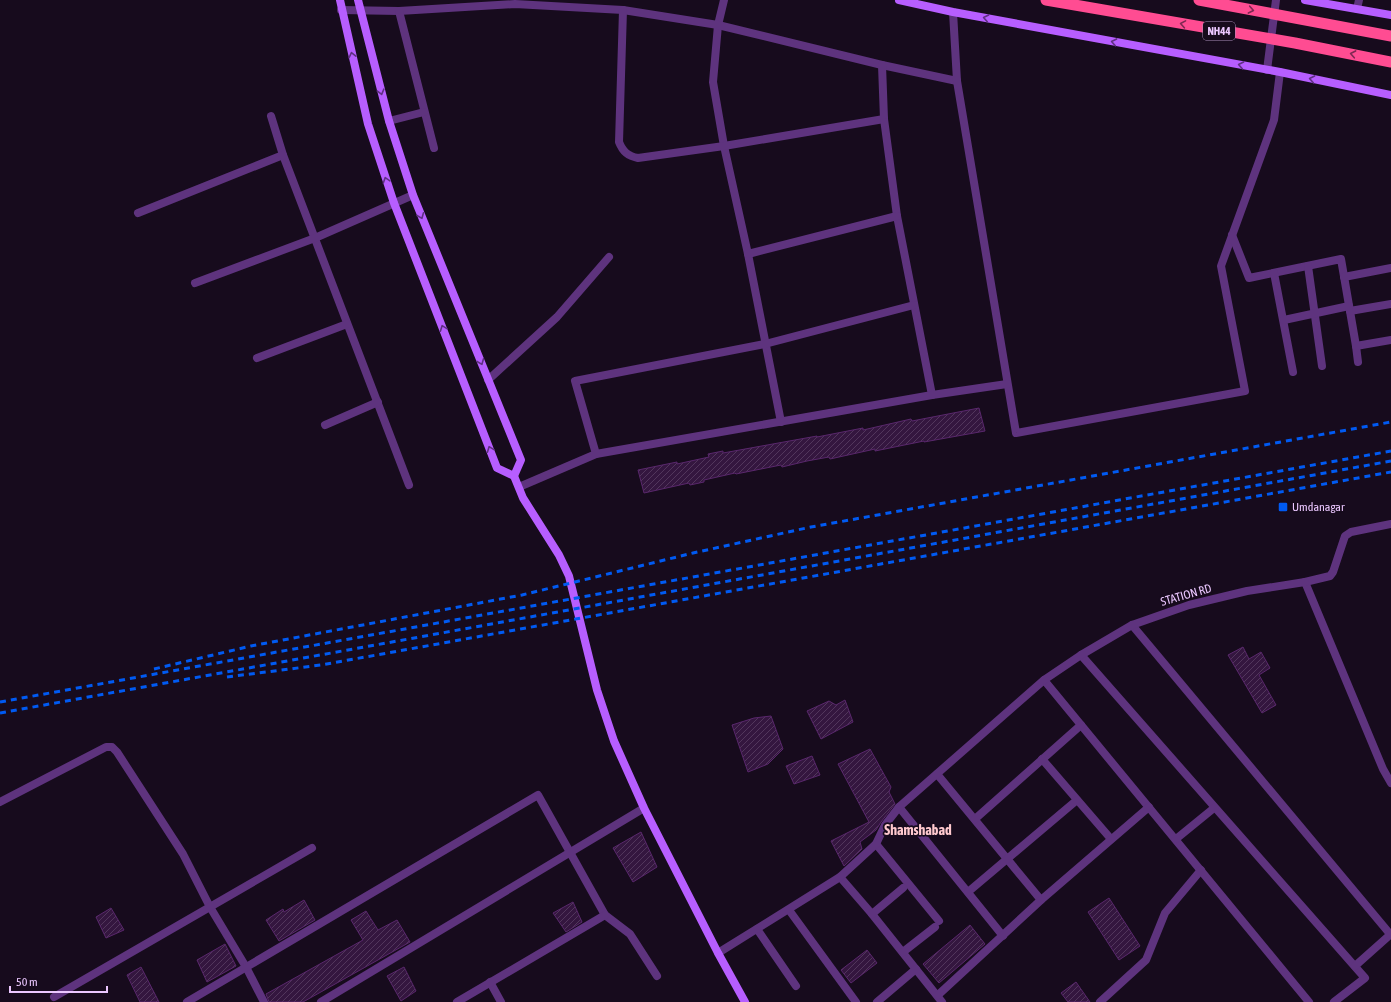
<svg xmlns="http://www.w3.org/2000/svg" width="1391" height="1002" font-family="'Asap Condensed',sans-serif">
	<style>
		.building { fill: url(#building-hatch); stroke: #59276c }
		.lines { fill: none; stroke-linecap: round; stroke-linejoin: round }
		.minor { stroke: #5e337e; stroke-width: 8 }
		.tertiary { stroke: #5e337e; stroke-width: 8 }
		.secondary { stroke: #b75eff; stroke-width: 8 }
		.rail { stroke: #005af2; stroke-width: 3; stroke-dasharray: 6 5; stroke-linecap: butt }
		.trunk-bridge { stroke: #ff4c92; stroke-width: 11 }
		.oneway { stroke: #7f2852 }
		.oneway2 { stroke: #5f3083 }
		.poi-dot { fill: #005af2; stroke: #170b1d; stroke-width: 1.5 }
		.labels { text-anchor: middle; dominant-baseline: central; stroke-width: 3.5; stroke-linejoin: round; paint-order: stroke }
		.shield { fill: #170b1d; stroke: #ab8fbb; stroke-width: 1 }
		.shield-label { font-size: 11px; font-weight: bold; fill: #ebc7ff }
		.poi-label { font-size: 12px; fill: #ebc7ff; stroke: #170b1d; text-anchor: start }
		.street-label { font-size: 12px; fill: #ebc7ff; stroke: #170b1d }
		.quarter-label { font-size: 14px; font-weight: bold; fill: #ffc9ce; stroke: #170b1d }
	</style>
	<defs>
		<pattern id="building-hatch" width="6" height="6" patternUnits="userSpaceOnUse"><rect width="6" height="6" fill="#34163f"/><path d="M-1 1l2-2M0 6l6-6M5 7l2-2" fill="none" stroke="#52365c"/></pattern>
	</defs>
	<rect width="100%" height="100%" fill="#170b1d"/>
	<g class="building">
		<path d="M979,408L985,431L924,442V441L875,451V449L830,459L829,457L807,461L782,467L781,465L736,474L735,473L704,480V482L690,485L689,483L644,493L638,470L677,462V464L709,457L708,454L723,451V453L817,436V437L863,428V430L911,419L912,421Z"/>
		<path d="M1243,647L1249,659L1261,652L1270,668L1259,675L1276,705L1262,713L1228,655Z"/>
		<path d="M845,700L853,722L821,739L807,711L829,701L836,705Z"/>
		<path d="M771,716L783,749L768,764L748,772L732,725L754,718Z"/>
		<path d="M870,749L891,787L889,792L895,804L881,822L876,830L860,842L862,849L844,866L831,841L869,822L838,764Z"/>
		<path d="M812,756L820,775L794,784L786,766Z"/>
		<path d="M641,832L657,867L633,882L613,848Z"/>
		<path d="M1109,898L1140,946L1119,960L1088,912Z"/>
		<path d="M304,900L315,920L279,941L266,920L283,909L284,912Z"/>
		<path d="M573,902L582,922L566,932L553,913Z"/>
		<path d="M111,908L124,930L106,938L96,917Z"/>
		<path d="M366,911L378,930L397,920L410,942L303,1002H269L266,994L363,940L351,920Z"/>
		<path d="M970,925L985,944L939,983L923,964Z"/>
		<path d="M225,944L236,966L207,982L197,960Z"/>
		<path d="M867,950L877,963L851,983L841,970Z"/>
		<path d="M141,967L159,1002H140L127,975Z"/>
		<path d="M404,967L416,991L401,1001L387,976Z"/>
		<path d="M1076,982L1090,1002H1068L1061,993Z"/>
	</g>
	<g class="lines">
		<g class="minor">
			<path d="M724,0L718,25L713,82L724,146L748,254L781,422"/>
			<path d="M1357,9L1359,0"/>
			<path d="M341,10L399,11L515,4L623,10L718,25L882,65L957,81"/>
			<path d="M623,10L619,142C623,152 628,156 638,158L724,146L884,119"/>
			<path d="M399,11L434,148"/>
			<path d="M953,12L957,81L1016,433L1245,391L1221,266L1274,120L1280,72"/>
			<path d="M882,65L884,119L897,216L932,395"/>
			<path d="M271,116L283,155L409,485"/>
			<path d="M389,121L424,112"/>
			<path d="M138,213L283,155"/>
			<path d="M1232,235L1249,278L1341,259L1356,346L1358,362"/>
			<path d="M748,254L897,216"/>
			<path d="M1308,266L1322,366"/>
			<path d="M1274,273L1293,372"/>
			<path d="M1344,277L1391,268"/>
			<path d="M195,283L315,238L413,195"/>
			<path d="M1350,311L1391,304"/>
			<path d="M1284,320L1349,306"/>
			<path d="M1356,346L1391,340"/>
			<path d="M257,358L347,324"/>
			<path d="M488,380L557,317L609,257"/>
			<path d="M325,425L378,402"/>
			<path d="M596,454L575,381L765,344L914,305"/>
			<path d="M519,487L596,454L932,395L1007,384"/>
			<path d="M1391,524L1351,532L1345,536L1333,572L1330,576L1305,582L1383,769L1391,783"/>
			<path d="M1132,625L1390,934"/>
			<path d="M1081,655L1365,978L1334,1002"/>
			<path d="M1044,680L1309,1002"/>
			<path d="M1042,759L1111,839"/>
			<path d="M937,774L1041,900"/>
			<path d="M0,802L106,747H112L117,752L183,854L210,907L246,967L264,1002"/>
			<path d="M899,807L1003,936"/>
			<path d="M975,819L1081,725"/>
			<path d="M1176,839L1214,808"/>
			<path d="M876,844L939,921"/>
			<path d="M840,877L872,914L942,1002"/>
			<path d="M968,892L1077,800"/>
			<path d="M789,910L856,1002"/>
			<path d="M872,914L903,888"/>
			<path d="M757,929L796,986"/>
			<path d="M903,952L935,927"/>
			<path d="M718,953L840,877L876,844L885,825L899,807L1044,680L1081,655L1132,625L1189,605L1247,591L1305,582"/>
			<path d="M1355,966L1391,934"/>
			<path d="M490,982L501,1002"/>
			<path d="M938,995L1041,900L1149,807"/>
			<path d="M54,997L312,848"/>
			<path d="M187,1002L538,795L605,915L630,934L657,976"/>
			<path d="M321,1002L644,808"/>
			<path d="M457,1002L605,915"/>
			<path d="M877,1002L916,969"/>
			<path d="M1100,1002L1146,960L1165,913L1201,870"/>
		</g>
		<path class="tertiary" d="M1267,70L1276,0"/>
		<g class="secondary">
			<path d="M340,0L368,124L394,203L497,468L514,476L523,498L559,555L569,576L597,690L614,741L644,808L718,953L745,1002"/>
			<path d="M358,0L389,121L413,195L521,460L514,476"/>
			<path d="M899,0L953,12L1280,72L1391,95"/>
			<path d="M1305,0L1391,15"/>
		</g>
		<g class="rail">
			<path d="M154,669L251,646L522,595L693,553L811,527L1391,422"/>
			<path d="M227,677L321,665L1391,472"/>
			<path d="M0,702L1391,451"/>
			<path d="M0,713L1391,461"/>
		</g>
		<g class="trunk-bridge">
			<path d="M1046,0L1295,43L1391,62"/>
			<path d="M1199,0L1391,36"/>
		</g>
	</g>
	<defs><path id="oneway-chevron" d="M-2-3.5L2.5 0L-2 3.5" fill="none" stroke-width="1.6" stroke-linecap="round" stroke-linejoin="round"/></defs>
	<g class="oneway">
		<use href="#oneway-chevron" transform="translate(1251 10) rotate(11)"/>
		<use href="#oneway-chevron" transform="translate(1183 24) rotate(-170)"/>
		<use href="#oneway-chevron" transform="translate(1353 54) rotate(-169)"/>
	</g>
	<g class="oneway2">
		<use href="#oneway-chevron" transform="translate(986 18) rotate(-169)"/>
		<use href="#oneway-chevron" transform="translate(1114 42) rotate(-169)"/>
		<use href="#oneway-chevron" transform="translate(352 55) rotate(-103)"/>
		<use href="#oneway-chevron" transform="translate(1241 65) rotate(-169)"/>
		<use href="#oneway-chevron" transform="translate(1312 79) rotate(-169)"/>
		<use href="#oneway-chevron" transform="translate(381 92) rotate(75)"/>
		<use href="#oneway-chevron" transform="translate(386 180) rotate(-108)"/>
		<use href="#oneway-chevron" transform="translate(421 216) rotate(68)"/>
		<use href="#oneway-chevron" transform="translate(443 328) rotate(-111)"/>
		<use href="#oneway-chevron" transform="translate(481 362) rotate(68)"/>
		<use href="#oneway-chevron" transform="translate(490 449) rotate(-111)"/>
	</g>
	<rect class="poi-dot" x="1278" y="502" width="10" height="10" rx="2"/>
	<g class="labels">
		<rect class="shield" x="1203" y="22" width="32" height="18" rx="3"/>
		<g class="shield-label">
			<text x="1219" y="31">NH44</text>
		</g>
		<g class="poi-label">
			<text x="1292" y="507">Umdanagar</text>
		</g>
		<g class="street-label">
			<text transform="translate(1186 595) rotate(-16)">STATION RD</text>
		</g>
		<g class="quarter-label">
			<text x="918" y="830">Shamshabad</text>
		</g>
	</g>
	<path d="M10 986v6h97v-6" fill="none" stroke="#ebc7ff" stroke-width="2"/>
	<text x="16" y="986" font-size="12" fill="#ebc7ff" stroke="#170b1d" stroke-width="3" paint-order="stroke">50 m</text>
</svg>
